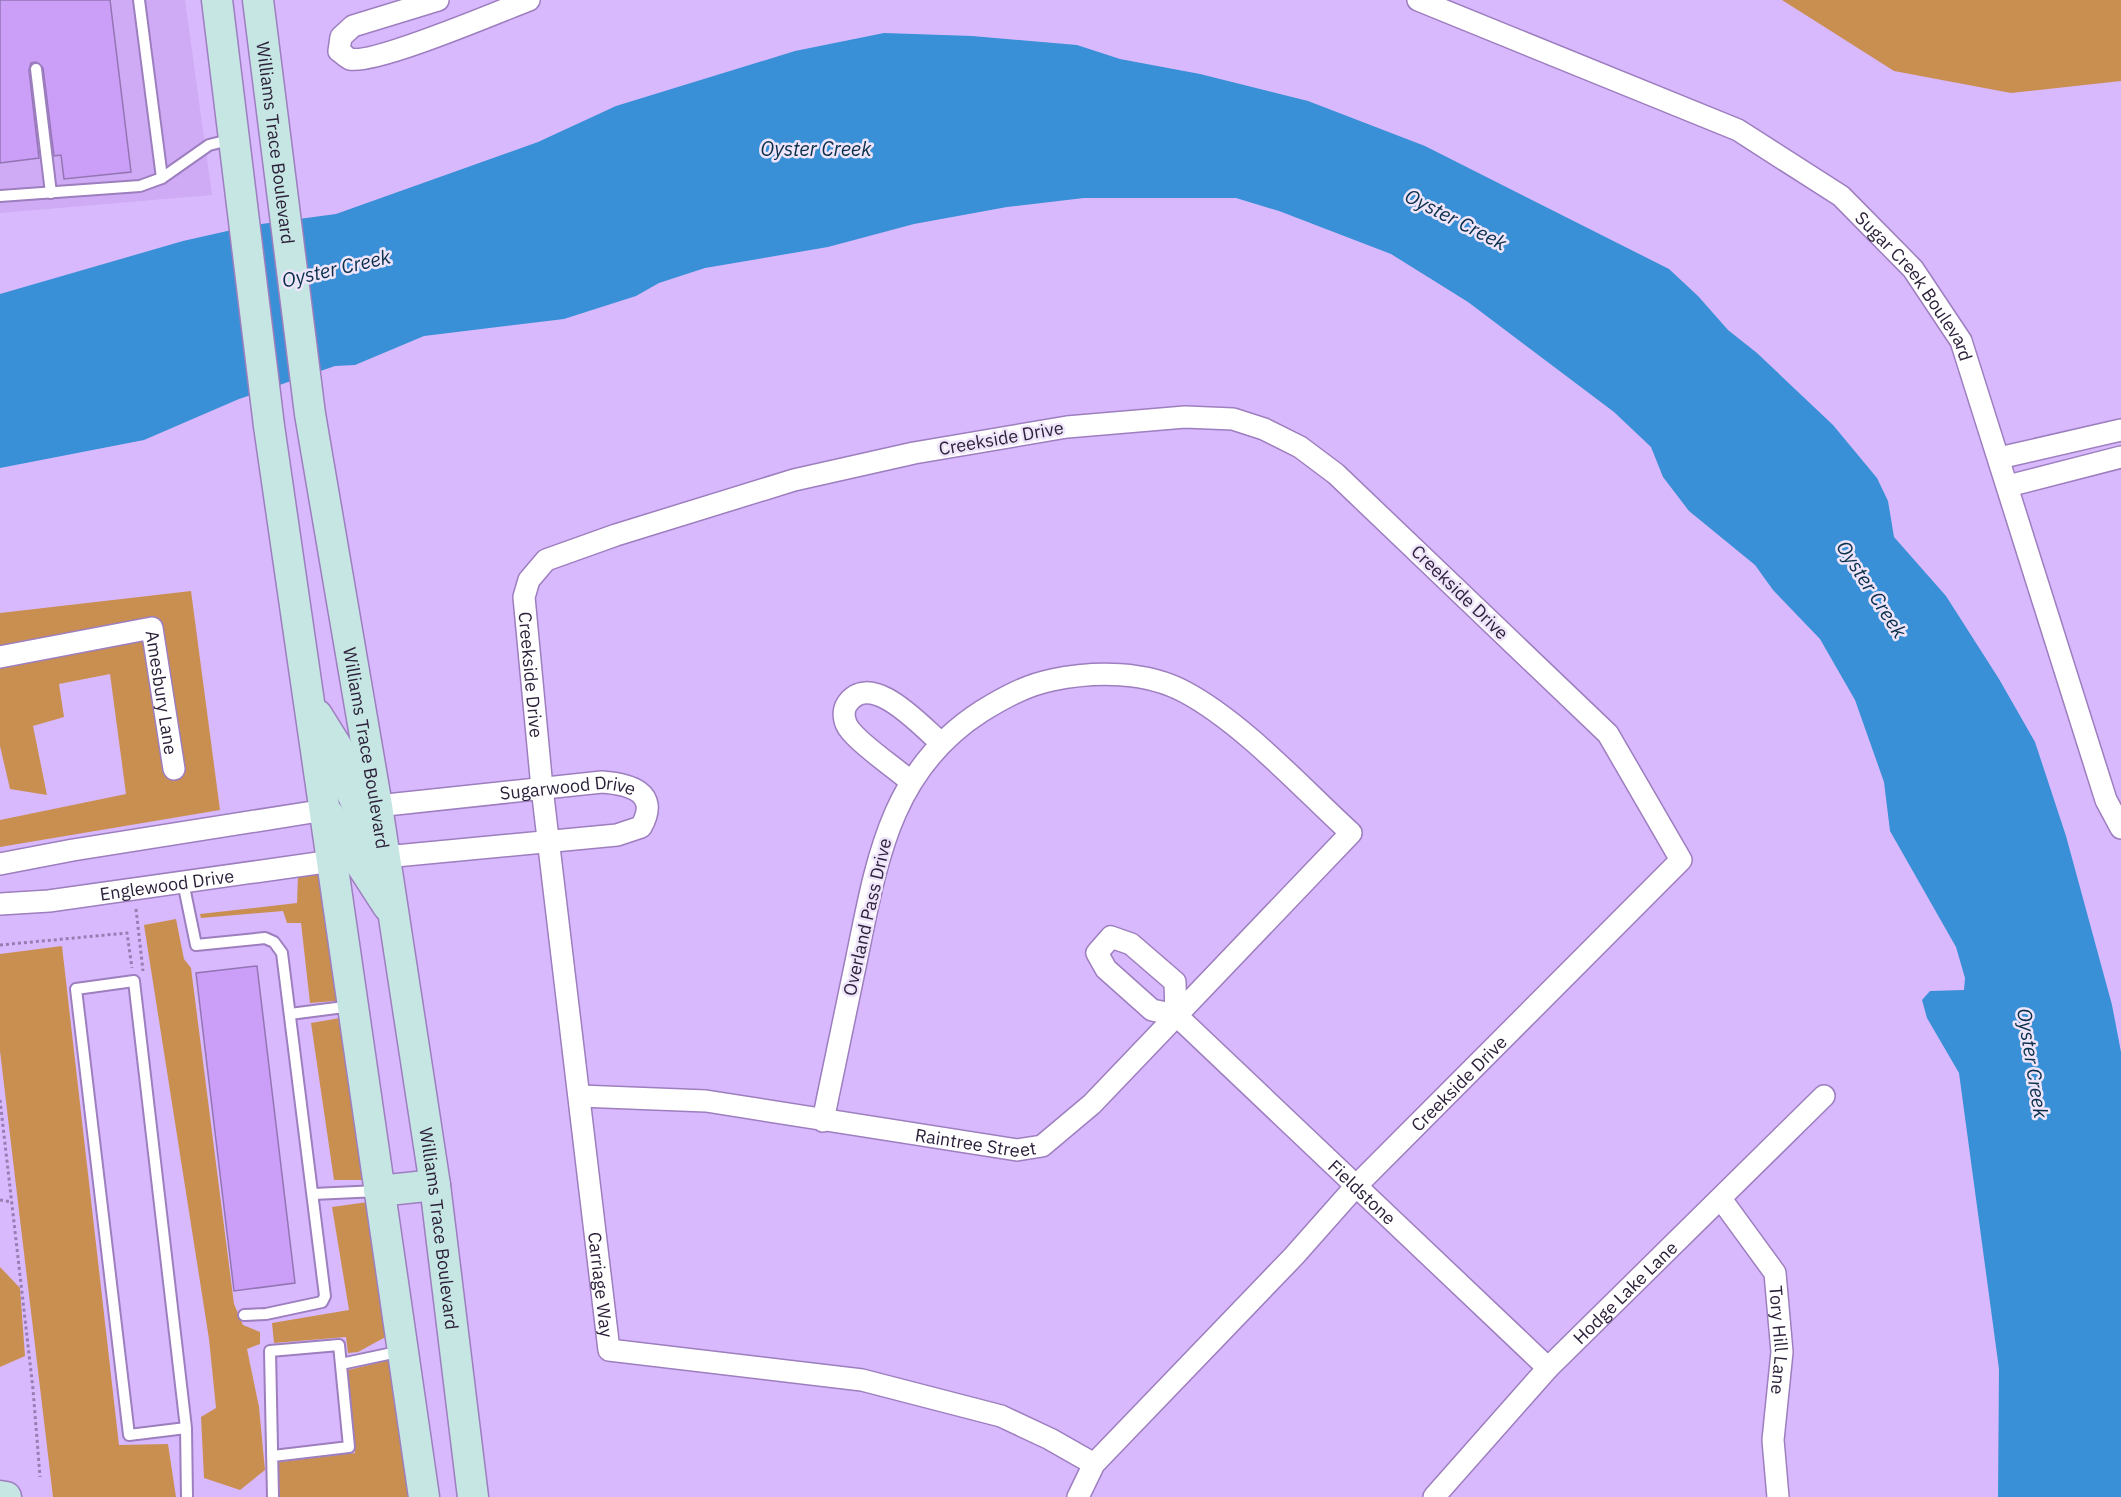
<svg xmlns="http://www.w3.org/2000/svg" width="2121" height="1497" font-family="'IBM Plex Sans',sans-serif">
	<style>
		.built { fill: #cfabf5 }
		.green { fill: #c98f51 }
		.water { fill: #3990d6 }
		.building { fill: #cb9ef8; stroke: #9475b4; stroke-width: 1.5 }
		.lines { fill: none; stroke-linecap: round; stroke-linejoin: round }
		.service-casing { stroke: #9d7ebe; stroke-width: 14 }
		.minor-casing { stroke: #9d7ebe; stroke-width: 24 }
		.secondary-casing { stroke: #9d7ebe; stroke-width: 33 }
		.path { stroke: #977eb2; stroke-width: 3; stroke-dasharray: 3 3; stroke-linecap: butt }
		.service { stroke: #fff; stroke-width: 10 }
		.minor { stroke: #fff; stroke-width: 21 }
		.secondary { stroke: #c5e6e3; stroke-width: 30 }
		.labels { text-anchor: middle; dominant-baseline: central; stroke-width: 5; stroke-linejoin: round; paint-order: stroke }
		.street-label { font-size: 18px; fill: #2d203a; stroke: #efe5fa }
		.water-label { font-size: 20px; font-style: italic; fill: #0a2f4b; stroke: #efe5fa }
	</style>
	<rect width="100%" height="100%" fill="#d9b9fd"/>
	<path class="built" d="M0,0H185L212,195L0,213Z"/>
	<g class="green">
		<path d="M1782,0H2121V81L2011,93L1894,71Z"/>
		<path d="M191,591L220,810L0,847V820L126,794L110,674L59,684L64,717L33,726L47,795L10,789L0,746V613Z"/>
		<path d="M325,873L346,1000L310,1003L301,923H287L283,911L201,918L200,914L297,903L298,875Z"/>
		<path d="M176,919L184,959L191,968L234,1304L243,1325L260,1332V1344L247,1349L259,1407L265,1470L240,1490L204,1478L201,1417L216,1408L209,1339L144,925Z"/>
		<path d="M62,946L119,1445L168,1444L176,1497H53L0,1051V954Z"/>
		<path d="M340,1018L365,1180H334L311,1023Z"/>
		<path d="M368,1202L391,1334L358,1352L348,1353L346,1337L274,1343L272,1323L349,1310L332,1207Z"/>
		<path d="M0,1267L20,1288L25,1356L0,1367Z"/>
		<path d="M398,1358L419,1497H278L279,1462L355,1453L348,1370Z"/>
	</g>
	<path class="water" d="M884,33L972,36L1077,45L1120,59L1200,74L1308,101L1425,146L1669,269L1698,296L1728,330L1757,353L1833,425L1877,478L1888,501L1894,537L1946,596L1999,679L2035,742L2066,836L2112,1005L2121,1052V1497H1998L1999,1369L1959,1073L1927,1018L1922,1000L1930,991L1964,990L1965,978L1956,947L1890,831L1884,782L1855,700L1820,639L1773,590L1755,565L1689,511L1663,477L1651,447L1614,412L1468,302L1391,254L1279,211L1236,198H1084L1007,207L914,224L828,247L705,268L659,283L636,296L564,319L424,336L355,365L335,366L239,399L144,440L0,468V294L183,241L254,225L336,214L538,142L616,106L795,51Z"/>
	<g class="building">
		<path d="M0,0H110L131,172L64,179L61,155L54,156L43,68L36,62L31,63L29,70L39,158L0,163Z"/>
		<path d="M257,966L295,1283L234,1291L196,973Z"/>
	</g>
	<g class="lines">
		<g class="service-casing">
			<g id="service">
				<path d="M139,0L162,178"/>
				<path d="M36,69L51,193"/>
				<path d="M0,196L140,186L162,178L209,145L233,139"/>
				<path d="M183,882L196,945L265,938L274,942L282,953L325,1296L322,1302L266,1314L244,1315"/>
				<path d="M290,1014L352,1006"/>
				<path d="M313,1194L378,1191"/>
				<path d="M341,1364L402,1351"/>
				<path d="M186,1428L129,1435L76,989L134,981L186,1428L187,1497"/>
				<path d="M273,1497L270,1351L339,1345L349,1447L273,1456"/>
			</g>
		</g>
		<g class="minor-casing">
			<g id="minor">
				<path d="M438,0L353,26L341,37L339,51C342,53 347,58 350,59C374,65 500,11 529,0"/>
				<path id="s1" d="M1418,0L1738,130L1841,196L1913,269L1961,341L2106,800L2121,828"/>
				<path d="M1999,458L2121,430"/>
				<path d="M2008,486L2121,457"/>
				<path id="s2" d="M0,657L152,628L174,769"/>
				<path d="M910,781C894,767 861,745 850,730C844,723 842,712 847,704C871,669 921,726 941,743"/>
				<path id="s3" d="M377,806L602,782C629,784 661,792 641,827L617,835L385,857"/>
				<path d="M0,864L73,850L325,810"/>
				<path id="s4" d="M0,904L49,901L332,861"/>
				<path id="s5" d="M1176,1015L1175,982L1131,944L1111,937L1097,953L1106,969L1152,1010L1176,1015L1548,1368"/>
				<path id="s6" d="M580,1096L706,1101L1017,1150L1042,1146L1092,1104L1351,833C1302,788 1243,723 1185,692C1146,671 1095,671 1052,680C1027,685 1005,697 982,711C891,769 877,859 857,957C846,1011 834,1066 823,1121"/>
				<path id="s7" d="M1721,1199L1775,1273L1782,1352L1773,1440L1778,1497"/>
				<path id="s8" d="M1078,1497L1094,1464L1294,1256L1356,1186L1681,860L1608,734L1336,474L1300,447L1264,429L1233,419L1185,417L1067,427L914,453L794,480L616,535L546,560L529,580L524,597L542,788L609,1350L862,1380L1001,1416L1050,1439L1094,1464"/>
				<path id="s9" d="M1434,1497L1548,1368L1824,1096"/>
			</g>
		</g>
		<g class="secondary-casing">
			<g id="secondary">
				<path d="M217,0L269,426L424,1497"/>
				<path id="s10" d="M258,0L310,414L377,806L435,1185L473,1497"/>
				<path d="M317,715L337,747L349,787L371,834"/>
				<path d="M329,815L388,906"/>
				<path d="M379,1191L435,1185"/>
				<path d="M0,1496L6,1497"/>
			</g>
		</g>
		<g class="path">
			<path d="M136,909L143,971"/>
			<path d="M0,945L127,933L132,968"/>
			<path d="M0,1100L33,1389L40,1477"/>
			<path d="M0,1200L12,1202"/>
		</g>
		<use href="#service" class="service"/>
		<use href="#minor" class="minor"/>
		<use href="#secondary" class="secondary"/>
	</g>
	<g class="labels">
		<g class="street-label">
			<text stroke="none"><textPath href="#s10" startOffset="144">Williams Trace Boulevard</textPath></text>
			<text stroke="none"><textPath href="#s1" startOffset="585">Sugar Creek Boulevard</textPath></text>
			<text transform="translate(1001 438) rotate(-10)">Creekside Drive</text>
			<text transform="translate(1460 592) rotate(44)">Creekside Drive</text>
			<text stroke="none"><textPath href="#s8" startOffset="2346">Creekside Drive</textPath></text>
			<text stroke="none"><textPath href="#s2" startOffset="220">Amesbury Lane</textPath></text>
			<text stroke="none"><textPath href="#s10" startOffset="756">Williams Trace Boulevard</textPath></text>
			<text stroke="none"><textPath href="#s3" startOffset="192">Sugarwood Drive</textPath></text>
			<text stroke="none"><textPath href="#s4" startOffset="168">Englewood Drive</textPath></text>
			<text transform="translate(867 917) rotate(-77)">Overland Pass Drive</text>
			<text stroke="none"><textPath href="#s8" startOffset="564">Creekside Drive</textPath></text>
			<text stroke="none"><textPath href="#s6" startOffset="399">Raintree Street</textPath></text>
			<text stroke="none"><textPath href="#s5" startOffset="495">Fieldstone</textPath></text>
			<text stroke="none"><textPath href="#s10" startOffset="1242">Williams Trace Boulevard</textPath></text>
			<text stroke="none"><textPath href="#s8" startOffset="2960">Carriage Way</textPath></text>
			<text stroke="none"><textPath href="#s9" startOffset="280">Hodge Lake Lane</textPath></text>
			<text stroke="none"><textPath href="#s7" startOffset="159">Tory Hill Lane</textPath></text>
		</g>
		<g class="water-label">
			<text x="816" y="148">Oyster Creek</text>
			<text transform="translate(1456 219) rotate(27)">Oyster Creek</text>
			<text transform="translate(336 268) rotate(-13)">Oyster Creek</text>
			<text transform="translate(1872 589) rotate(57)">Oyster Creek</text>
			<text transform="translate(2033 1063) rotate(81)">Oyster Creek</text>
		</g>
	</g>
</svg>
